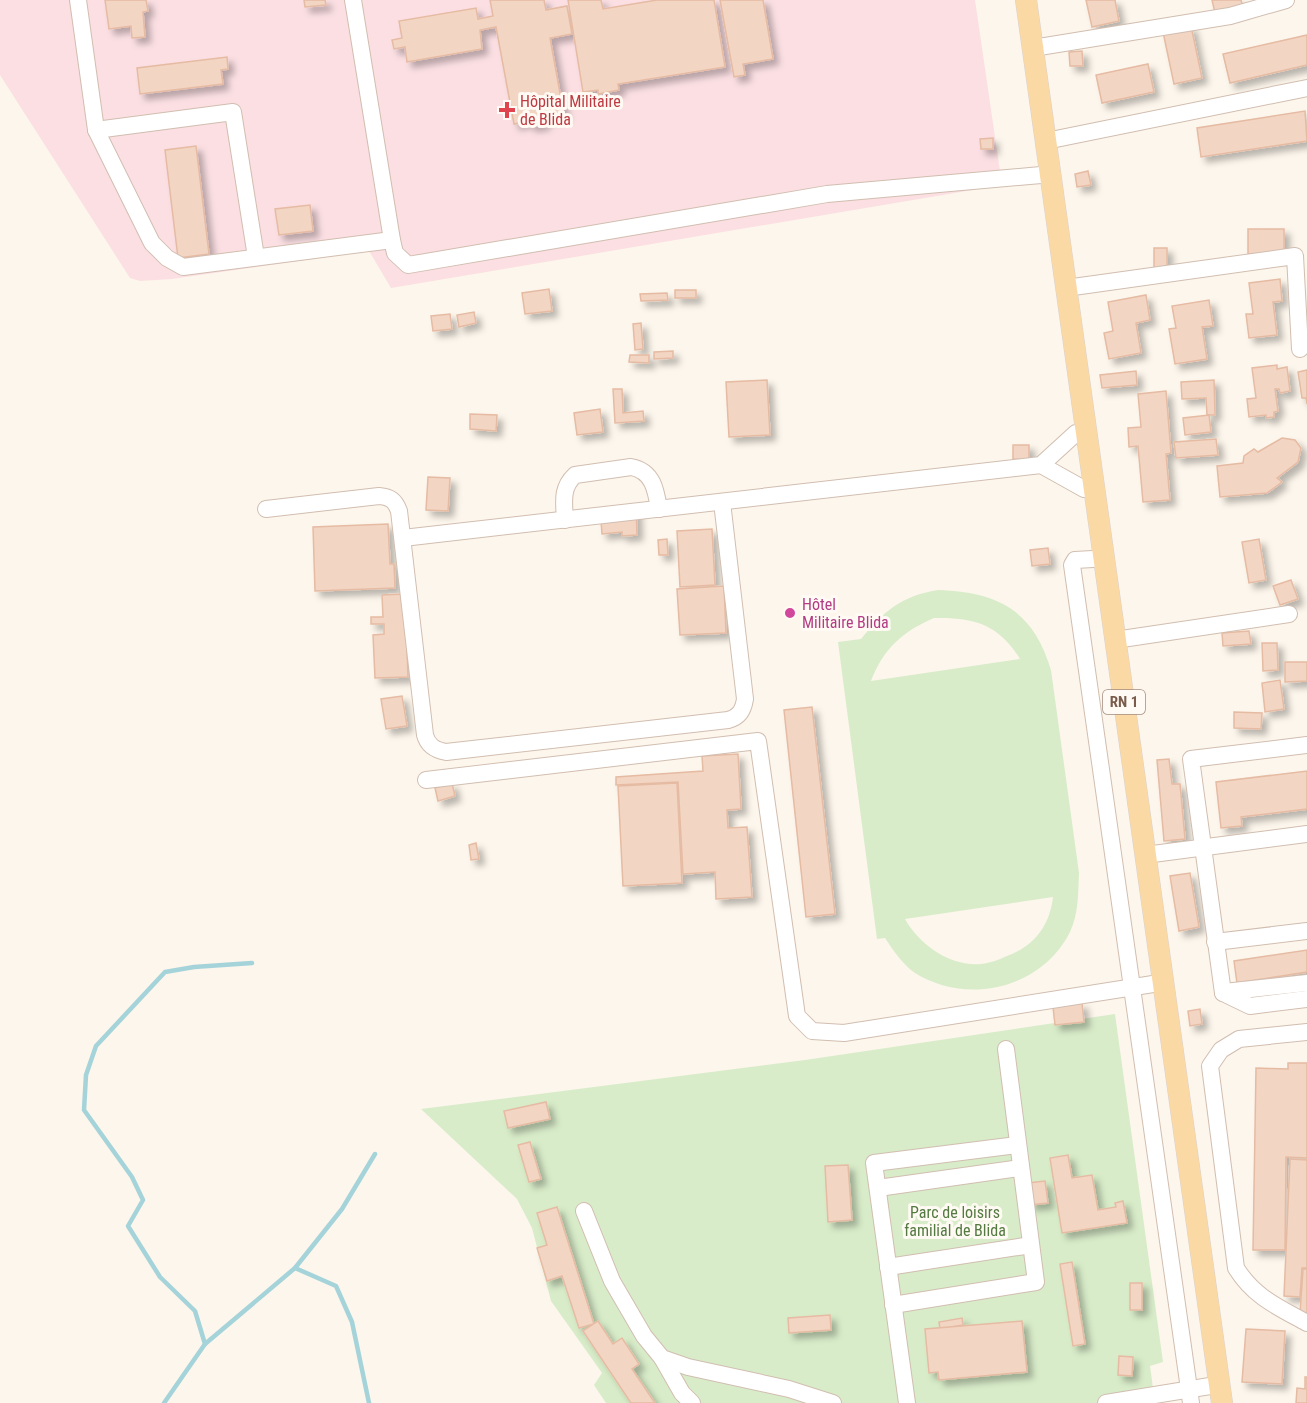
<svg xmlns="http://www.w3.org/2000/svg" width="1307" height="1403" font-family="'Roboto Condensed',sans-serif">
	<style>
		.medical { fill: #fbdfe3 }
		.green { fill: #d8ecc9; fill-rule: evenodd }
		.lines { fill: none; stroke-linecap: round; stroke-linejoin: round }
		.stream { stroke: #a5d3da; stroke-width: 4.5 }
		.building { fill: #f3d5c3; stroke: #e6bba3; stroke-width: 1.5; filter: url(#shadow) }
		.minor-casing { stroke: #d1beb0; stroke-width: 18 }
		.major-casing { stroke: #dad1cd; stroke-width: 22 }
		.minor { stroke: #fff; stroke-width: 16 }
		.major { stroke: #fbd9a5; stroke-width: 21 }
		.health-dot { fill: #e0444e; stroke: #fffaf3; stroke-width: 2 }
		.hotel-dot { fill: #d1479c; stroke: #fffaf3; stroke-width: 2 }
		.labels { text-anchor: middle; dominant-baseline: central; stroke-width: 6; stroke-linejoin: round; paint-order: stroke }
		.shield { fill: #fffaf3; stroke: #a28b7f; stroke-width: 1.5 }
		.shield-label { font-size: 15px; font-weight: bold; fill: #7a5c4d }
		.health-label { font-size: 16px; fill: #be3a42; stroke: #fffaf3; text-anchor: start }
		.hotel-label { font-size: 16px; fill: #b23c85; stroke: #fffaf3; text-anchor: start }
		.park-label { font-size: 16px; fill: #537a41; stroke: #fffaf3 }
	</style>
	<defs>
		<filter id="shadow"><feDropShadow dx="5.5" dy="5.5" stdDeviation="3" flood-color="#0004"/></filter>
	</defs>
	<rect width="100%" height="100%" fill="#fdf6ec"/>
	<path class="medical" d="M0,0H975L1002,185L391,288L369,251L172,279L140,281L130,278L0,75Z"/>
	<g class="green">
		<path d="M938,590C998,592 1033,610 1051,670L1079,873C1078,892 1079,913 1070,932C1042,988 968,1006 915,973C903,965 893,950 885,938L877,939L838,642L861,639C884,611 901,596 938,590ZM934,618C973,617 999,624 1020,659L871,681C883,649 903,631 934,618ZM1053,897C1050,923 1037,943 1012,954C1002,958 992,963 981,964C950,967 919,944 905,919Z"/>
		<path d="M1115,1014L1163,1362L1150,1366L1155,1403H606L594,1385L602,1373L551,1301L532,1228L517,1199L421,1109L805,1060Z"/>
	</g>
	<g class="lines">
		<g class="stream">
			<path d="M295,1268L336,1286L352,1322L369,1403"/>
			<path d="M205,1344L195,1311L160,1277L128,1226L143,1200L132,1177L84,1110L86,1075L96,1046L165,972L194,967L252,963"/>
			<path d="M164,1403L205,1344L295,1268L342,1209L375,1154"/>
		</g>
	</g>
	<g class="building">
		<path d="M105,0H146L148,11L143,12L145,37L132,38L131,26L109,29Z"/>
		<path d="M304,0H325L326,5L305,7Z"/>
		<path d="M490,0H544L546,10L567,6L572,34L550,38L564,115L543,119L544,124L530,126V121L514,124L496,27L480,30L482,49L407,62L405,47L394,49L392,40L402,38L399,21L476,8L478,19L493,16Z"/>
		<path d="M568,0H601L603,9L657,0H714L725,67L618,84L619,90L598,94V90L583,92Z"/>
		<path d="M720,0H763L773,59L743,64L745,75L734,77Z"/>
		<path d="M1086,0H1115L1119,21L1092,27Z"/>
		<path d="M1212,0H1241L1243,7L1215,13Z"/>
		<path d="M1191,26L1202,78L1174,84L1163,32Z"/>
		<path d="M1307,35V65L1230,83L1223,54Z"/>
		<path d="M1082,51L1083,66H1070L1069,52Z"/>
		<path d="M227,57L228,69L221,70L223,84L140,94L137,68Z"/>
		<path d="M1148,64L1154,92L1102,103L1096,75Z"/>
		<path d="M1305,111L1307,141L1201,157L1197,128Z"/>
		<path d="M993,138V149H981L980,139Z"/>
		<path d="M196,146L209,254L178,258L165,150Z"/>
		<path d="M1088,171L1091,185L1077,187L1075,174Z"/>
		<path d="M310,205L313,231L279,235L275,209Z"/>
		<rect x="1248" y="229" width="36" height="25"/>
		<rect x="1154" y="248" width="13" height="20"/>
		<path d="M1280,279L1282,301L1273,302L1277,335L1249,338L1246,314H1253L1249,283Z"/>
		<path d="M549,289L552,311L525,314L522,293Z"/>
		<rect x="675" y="290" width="21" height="8"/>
		<path d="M667,293L668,300L641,301L640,294Z"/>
		<path d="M1146,295L1150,320L1136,323L1141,353L1109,359L1104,333L1113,331L1108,302Z"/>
		<path d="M1209,300L1213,326L1202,327L1207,359L1175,364L1169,329L1176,328L1172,306Z"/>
		<path d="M474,312L476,323L459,327L457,315Z"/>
		<path d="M450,314L452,329L433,331L431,316Z"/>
		<path d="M641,323L643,349L635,350L633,324Z"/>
		<path d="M673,351V358L654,359V352Z"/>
		<path d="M630,355H649V363L629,362Z"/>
		<path d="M1277,365V369L1287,367L1290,391L1280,393L1279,389H1275L1278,411L1274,412V417L1266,418V415L1249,417L1247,399L1256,398L1252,368Z"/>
		<path d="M1307,370V404L1306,398H1302L1298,372Z"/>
		<path d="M1136,371L1137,385L1102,388L1100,375Z"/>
		<path d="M767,380L770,435L729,437L726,382Z"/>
		<path d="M1214,380L1215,415H1207L1206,398L1182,399L1181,382Z"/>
		<path d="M613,389H622L623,413L643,411L644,421L615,423Z"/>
		<path d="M1166,391L1171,453L1166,454L1170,500L1143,502L1138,446L1129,447L1128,428L1141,427L1138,394Z"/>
		<path d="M600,409L603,432L577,435L574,413Z"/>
		<path d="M470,414L497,415L496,431L470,429Z"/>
		<path d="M1209,415L1211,432L1185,435L1183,418Z"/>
		<path d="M1282,438L1295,440L1301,448L1298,462L1277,478L1282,482L1267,493L1220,497L1217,466L1243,463L1244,456L1254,449L1258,452Z"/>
		<path d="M1216,439L1218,455L1176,458L1174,442Z"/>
		<path d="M1013,445H1029V460L1013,459Z"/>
		<path d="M428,477L450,478L448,511L426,510Z"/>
		<path d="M636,506L637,535L622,536V532L602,534L600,508Z"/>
		<path d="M388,524L390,564H394L395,588L315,591L313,527Z"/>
		<path d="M712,529L715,585L680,587L677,531Z"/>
		<path d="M667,539L668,555H659L658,540Z"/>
		<path d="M1259,539L1266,580L1249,583L1242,542Z"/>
		<path d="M1048,548L1050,564L1032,566L1030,550Z"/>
		<path d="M1291,580L1298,599L1280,605L1273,586Z"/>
		<path d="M724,586L726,633L680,635L677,589Z"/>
		<path d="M405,594L408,677L375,678L373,635L384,634V624H371V617H383L382,595Z"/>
		<path d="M1249,631L1251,644L1223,646L1222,633Z"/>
		<path d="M1262,643H1277L1278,670L1263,671Z"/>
		<path d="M1285,662H1307V681L1285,682Z"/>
		<path d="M1280,680L1284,709L1265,712L1262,683Z"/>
		<path d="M402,696L407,726L386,729L381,699Z"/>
		<path d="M812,707L835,914L806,917L784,710Z"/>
		<path d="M1234,712L1262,713L1261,729L1234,728Z"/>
		<path d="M738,754L741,809L727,810L728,828L747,827L752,897L716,899L715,872L683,874L678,782L616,785V777L703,771L702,756Z"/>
		<path d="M1169,759L1172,784H1180L1185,839L1164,841L1157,760Z"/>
		<path d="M1307,771V809L1241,817L1242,826L1221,828L1216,782Z"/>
		<path d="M452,783L455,796L438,801L435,788Z"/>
		<path d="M677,783L682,883L623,886L618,786Z"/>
		<path d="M476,843L479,859L471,860L469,845Z"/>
		<path d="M1190,873L1199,927L1179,931L1170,876Z"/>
		<path d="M1307,950V972L1237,983L1234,961Z"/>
		<path d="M1082,1003L1084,1022L1055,1025L1053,1007Z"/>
		<path d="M1200,1009L1202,1024L1190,1026L1188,1011Z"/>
		<path d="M1288,1063H1307V1158L1286,1157L1285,1250H1253L1256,1068L1288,1069Z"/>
		<path d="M546,1102L550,1119L508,1128L504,1111Z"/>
		<path d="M530,1142L541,1179L529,1182L518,1145Z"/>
		<path d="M1068,1155L1072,1178L1092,1175L1098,1210L1116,1207L1115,1203L1123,1201L1127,1223L1062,1233L1050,1158Z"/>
		<path d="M1290,1159L1307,1160V1268H1302L1300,1297L1284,1296Z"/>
		<path d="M848,1165L852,1220L828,1222L825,1166Z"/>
		<path d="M1045,1181L1048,1203L1030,1205L1028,1183Z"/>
		<path d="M557,1207L594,1324L579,1328L562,1276L547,1281L537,1248L547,1245L537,1213Z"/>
		<path d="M1072,1262L1085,1344L1073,1346L1060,1264Z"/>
		<path d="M1303,1269H1307V1314L1300,1313Z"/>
		<rect x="1130" y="1283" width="12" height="27"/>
		<path d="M830,1315L831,1330L789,1333L788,1318Z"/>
		<path d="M962,1318L963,1325L940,1329L939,1322Z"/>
		<path d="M598,1321L613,1344L622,1338L639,1364L632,1369L655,1403H631L583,1331Z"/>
		<path d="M1022,1321L1027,1372L939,1380L938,1372L929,1373L925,1329Z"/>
		<path d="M1246,1329L1285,1331L1282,1384L1242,1382Z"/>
		<path d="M1119,1356L1133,1357L1132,1376L1118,1375Z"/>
		<path d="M1305,1377H1307V1403H1296L1297,1388L1305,1389Z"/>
	</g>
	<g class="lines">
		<g class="minor-casing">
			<g id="minor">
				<path d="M78,0L96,130L152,243L167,258L183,267L392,240"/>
				<path d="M353,0L392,240L395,253L408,265L827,194L1041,175"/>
				<path d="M1033,48L1230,16L1286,0"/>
				<path d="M96,130L233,112L256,257"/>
				<path d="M1046,141L1307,88"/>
				<path d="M1066,288L1295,256L1300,349"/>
				<path d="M1041,465L1084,489"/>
				<path d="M266,509L379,496C390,497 395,500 399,511L425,735C428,746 435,750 446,752L728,720C739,717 743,711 745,699L722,502"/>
				<path d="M565,520C564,502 561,488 575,475L631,467C653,471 656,490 659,509"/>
				<path d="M403,538L1041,465L1076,433"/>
				<path d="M1093,559L1075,560L1072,565L1191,1403"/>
				<path d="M1115,640L1289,614"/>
				<path d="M426,780L758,741L797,1016L812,1031L844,1033L1153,984"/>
				<path d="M1145,855L1307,834"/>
				<path d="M1215,942L1307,931"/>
				<path d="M1224,992L1307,983"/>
				<path d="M1223,993L1191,759L1307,745"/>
				<path d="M1223,993L1250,1006L1307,999"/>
				<path d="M1307,1032L1239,1039L1221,1050L1210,1066L1236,1268C1254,1297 1278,1307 1307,1323"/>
				<path d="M878,1188L1020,1168"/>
				<path d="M584,1211L612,1281L644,1336L662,1358L688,1367L789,1389L833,1403"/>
				<path d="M888,1267L1031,1245"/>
				<path d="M893,1305L1036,1282L1006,1049"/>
				<path d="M662,1358L682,1393L692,1403"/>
				<path d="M907,1403L874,1163L1017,1145"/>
				<path d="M1106,1403L1210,1386"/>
			</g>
		</g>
		<g class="major-casing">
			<path id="major" d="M1026,0L1222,1403"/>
		</g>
		<use href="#minor" class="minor"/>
		<use href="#major" class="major"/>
	</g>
	<path class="health-dot" d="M504 101h6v6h6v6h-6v6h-6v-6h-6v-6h6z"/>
	<circle class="hotel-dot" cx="790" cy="613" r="6"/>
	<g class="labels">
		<rect class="shield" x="1103" y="690" width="42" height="24" rx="4.5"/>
		<g class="shield-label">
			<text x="1124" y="702">RN 1</text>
		</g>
		<g class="health-label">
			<text x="520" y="101">Hôpital Militaire<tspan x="520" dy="18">de Blida</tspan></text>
		</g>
		<g class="hotel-label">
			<text x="802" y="604">Hôtel<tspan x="802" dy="18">Militaire Blida</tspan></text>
		</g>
		<g class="park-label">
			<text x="955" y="1212">Parc de loisirs<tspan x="955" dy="18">familial de Blida</tspan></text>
		</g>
	</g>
</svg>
